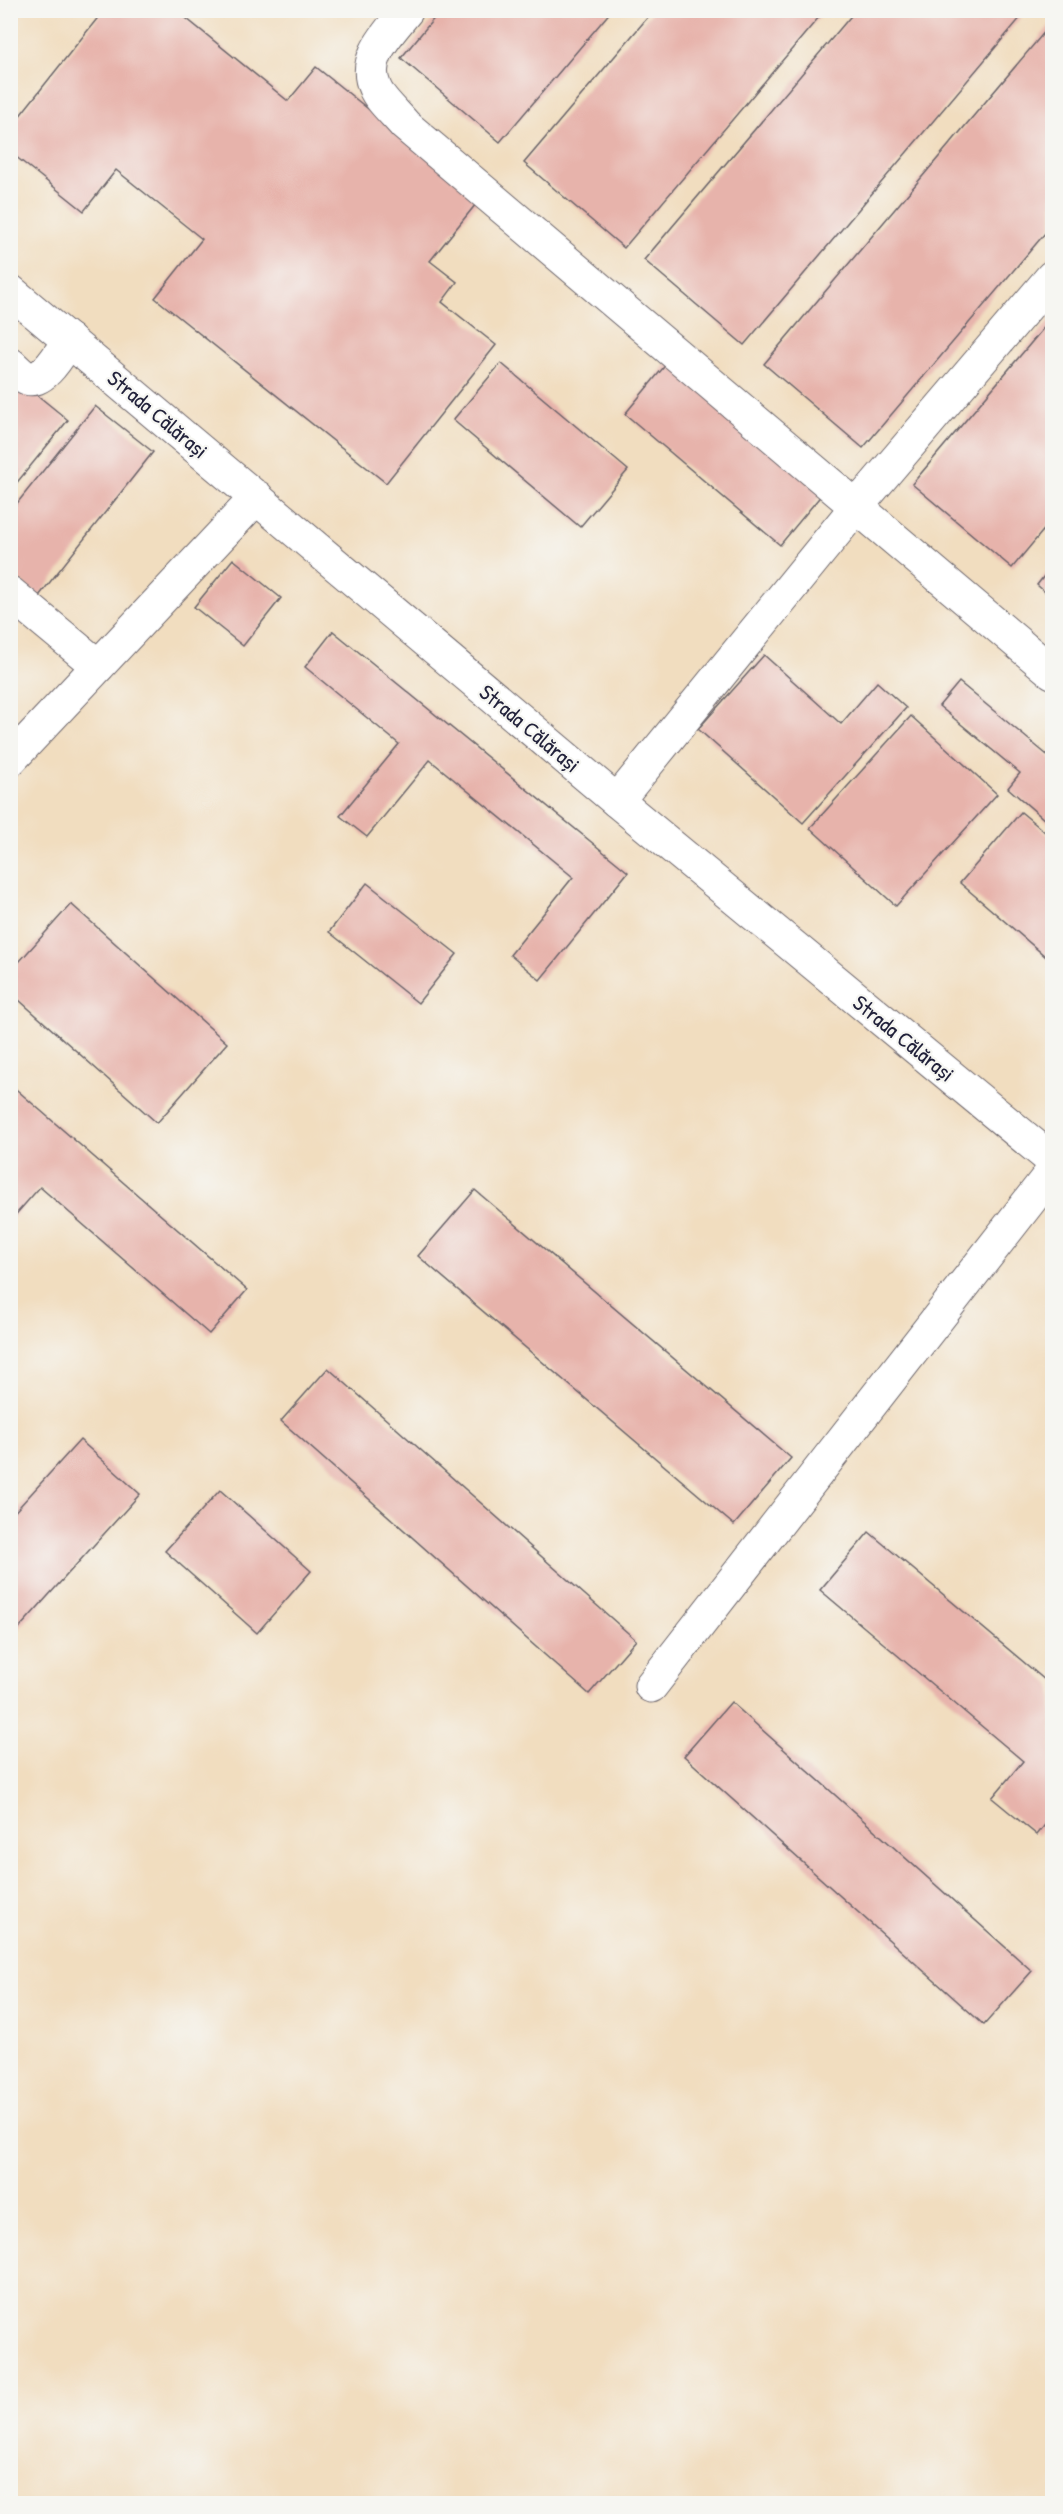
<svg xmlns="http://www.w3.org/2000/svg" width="1063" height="2514" font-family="'Patrick Hand',sans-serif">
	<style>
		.building { fill: #e7b3ab }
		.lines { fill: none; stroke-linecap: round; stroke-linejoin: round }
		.minor-casing { stroke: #6a6369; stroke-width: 35 }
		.major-casing { stroke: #6a6369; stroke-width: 35 }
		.minor { stroke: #fff; stroke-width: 33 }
		.major { stroke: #fff; stroke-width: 33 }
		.labels { text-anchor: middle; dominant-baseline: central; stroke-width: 4.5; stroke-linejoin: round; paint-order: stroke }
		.street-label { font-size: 22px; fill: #22223b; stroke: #f6f6f2 }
	</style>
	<rect width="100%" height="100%" fill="#f6f6f2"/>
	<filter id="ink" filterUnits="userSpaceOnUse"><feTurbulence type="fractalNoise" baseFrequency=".0167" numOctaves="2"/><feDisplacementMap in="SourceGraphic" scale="12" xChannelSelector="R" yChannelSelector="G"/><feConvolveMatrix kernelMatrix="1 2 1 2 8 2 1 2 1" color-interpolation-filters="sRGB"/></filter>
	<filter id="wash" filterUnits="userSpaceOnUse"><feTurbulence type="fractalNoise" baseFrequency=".008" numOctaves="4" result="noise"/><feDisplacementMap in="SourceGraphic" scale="24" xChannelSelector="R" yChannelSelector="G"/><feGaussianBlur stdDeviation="1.35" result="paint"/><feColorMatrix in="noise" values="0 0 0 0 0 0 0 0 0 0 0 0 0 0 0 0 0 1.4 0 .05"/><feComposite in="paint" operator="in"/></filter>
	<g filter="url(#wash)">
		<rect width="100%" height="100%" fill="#f1ddbf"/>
		<g id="blocks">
			<g class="building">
				<path d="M104,10H176L288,101L316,67L480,199L430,261L457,282L442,302L496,345L386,483L155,298L202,239L116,170L84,211L10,152V128Z"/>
				<path d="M441,10H612L500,142L401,58Z"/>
				<path d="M654,10H825L624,248L524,163Z"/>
				<path d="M856,10H1027L744,345L644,260Z"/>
				<path d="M1052,23V225L863,448L764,364Z"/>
				<path d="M1052,318V520L1012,568L912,484Z"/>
				<path d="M668,362L823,493L780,545L625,414Z"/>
				<path d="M501,363L628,470L580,527L453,420Z"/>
				<path d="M10,373L68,420L10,491Z"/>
				<path d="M95,406L153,452L39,596L10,573V512Z"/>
				<path d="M233,559L281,598L243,646L194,607Z"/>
				<path d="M1052,566V598L1037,585Z"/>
				<path d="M333,631L628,872L540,980L510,955L573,877L430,760L367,837L340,816L399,744L305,667Z"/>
				<path d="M764,655L841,724L877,682L906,708L803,823L698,729Z"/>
				<path d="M959,682L1052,759V826L1008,788L1020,773L939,706Z"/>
				<path d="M911,716L997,794L896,906L810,828Z"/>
				<path d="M1021,812L1052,838V962L960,883Z"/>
				<path d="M367,883L457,954L418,1003L329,932Z"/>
				<path d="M71,904L227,1043L157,1123L10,992V972Z"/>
				<path d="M10,1084L247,1290L209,1334L40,1187L10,1221Z"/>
				<path d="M475,1190L791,1458L734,1525L418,1256Z"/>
				<path d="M328,1368L636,1640L589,1694L281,1421Z"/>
				<path d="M80,1440L140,1494L10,1638V1517Z"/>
				<path d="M220,1490L311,1571L257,1633L165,1551Z"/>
				<path d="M869,1532L1052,1686V1816L1037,1835L992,1798L1023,1761L820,1590Z"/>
				<path d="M731,1702L1032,1971L984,2025L684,1756Z"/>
			</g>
		</g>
	</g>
	<g filter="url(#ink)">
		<use href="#blocks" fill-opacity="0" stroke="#6a6369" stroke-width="1.5"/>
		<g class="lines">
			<g class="minor-casing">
				<g id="minor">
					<path d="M407,10C390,32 361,58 375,88C379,99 397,115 405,125L1052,672"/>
					<path d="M10,364C15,368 20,374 25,377C42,387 61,352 69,340"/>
					<path d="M10,593L98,666"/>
					<path d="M10,760L257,497"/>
					<path d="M617,801L857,506L1052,277"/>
					<path d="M651,1686L1052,1172"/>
				</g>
			</g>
			<g class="major-casing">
				<path id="major" d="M10,291L617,801L1052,1160"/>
			</g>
			<use href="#minor" class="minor"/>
			<use href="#major" class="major"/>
		</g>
	</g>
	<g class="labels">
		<g class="street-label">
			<text transform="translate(158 414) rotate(40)">Strada Călărași</text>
			<text transform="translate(530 728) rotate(40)">Strada Călărași</text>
			<text transform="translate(904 1038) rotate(39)">Strada Călărași</text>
		</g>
	</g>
	<rect width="1063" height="2514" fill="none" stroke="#f6f6f2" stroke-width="36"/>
</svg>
